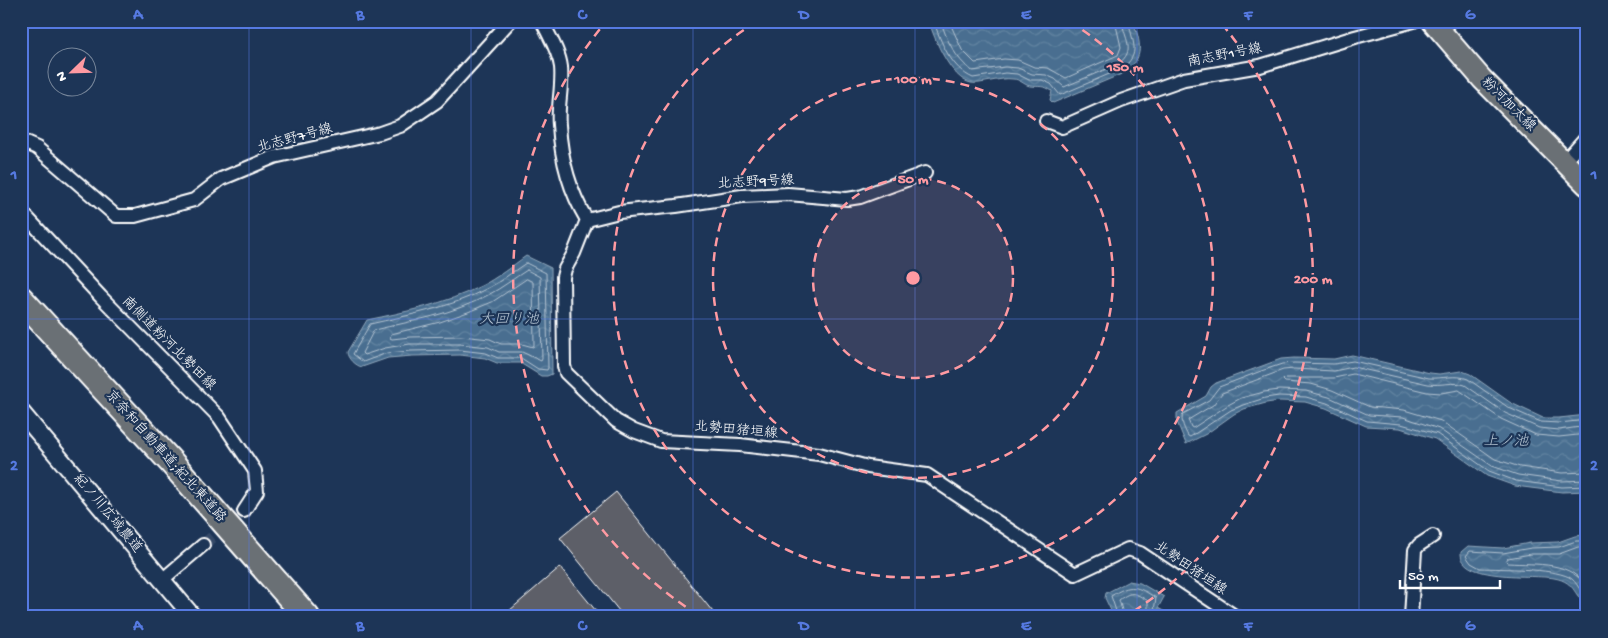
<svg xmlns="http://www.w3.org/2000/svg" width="1608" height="638" font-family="'Gochi Hand','Klee One',sans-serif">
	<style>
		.water { fill: url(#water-waves); stroke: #91a8bc }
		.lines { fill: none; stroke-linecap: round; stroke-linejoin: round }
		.shore { stroke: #b6c5d3; stroke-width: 1 }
		.building { fill: #5d5f67; stroke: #fff }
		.minor-tunnel { stroke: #344968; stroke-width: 12; stroke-dasharray: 12 6; stroke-linecap: butt }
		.minor-casing { stroke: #fff; stroke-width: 16 }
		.tertiary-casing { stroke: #fff; stroke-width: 20 }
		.primary-casing { stroke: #fff; stroke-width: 24 }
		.motorway-casing { stroke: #fff; stroke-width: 28 }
		.minor { stroke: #1d3557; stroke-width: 12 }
		.tertiary { stroke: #1d3557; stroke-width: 16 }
		.primary { stroke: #6b7074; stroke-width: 20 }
		.motorway { stroke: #6b7074; stroke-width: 24 }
		.grid { fill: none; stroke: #567ae2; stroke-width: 1; stroke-opacity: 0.55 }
		.ring { fill: none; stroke: #ff9aa2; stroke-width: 2.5; stroke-dasharray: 9 6 }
		.labels { text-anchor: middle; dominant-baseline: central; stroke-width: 4.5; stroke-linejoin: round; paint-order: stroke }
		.street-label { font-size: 14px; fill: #fff; stroke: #1d3557 }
		.water-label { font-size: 15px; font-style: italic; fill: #b6c5d3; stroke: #1d3557 }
		.centre { fill: #ff9aa2; stroke: #1d3557; stroke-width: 2.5 }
		.ring-label { font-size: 15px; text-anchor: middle; font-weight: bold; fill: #ff9aa2; stroke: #1d3557; stroke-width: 4.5; stroke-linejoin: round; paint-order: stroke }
		.neatline { fill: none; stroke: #567ae2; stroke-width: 2 }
		.grid-label { font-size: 16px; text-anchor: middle; font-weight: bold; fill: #567ae2 }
	</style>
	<defs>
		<pattern id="water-waves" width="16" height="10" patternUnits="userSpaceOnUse" patternTransform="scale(1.25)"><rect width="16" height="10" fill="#486e90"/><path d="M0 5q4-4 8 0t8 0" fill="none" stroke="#6384a1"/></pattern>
	</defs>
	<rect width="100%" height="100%" fill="#1d3557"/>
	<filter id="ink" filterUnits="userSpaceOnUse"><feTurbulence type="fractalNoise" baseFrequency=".02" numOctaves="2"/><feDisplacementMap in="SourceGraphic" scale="10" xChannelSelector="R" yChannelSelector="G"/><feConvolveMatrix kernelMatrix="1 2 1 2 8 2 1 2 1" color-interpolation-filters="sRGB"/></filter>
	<g filter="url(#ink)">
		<g class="water">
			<path d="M929,21H1133C1141,43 1145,58 1124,73L1053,103L1050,100L1052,91C1044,85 1039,87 1030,86C1024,85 1020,79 1013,79C1000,77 981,85 971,83C951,79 934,39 929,21Z"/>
			<path d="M526,256L551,268L552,374L547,376H541L520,363H497L485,358L460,355L412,356L388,358L362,367C356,366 348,358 348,352L367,320C405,312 445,304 481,286C497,278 512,266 526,256Z"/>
			<path d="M1352,355L1430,373L1439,374L1462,371L1470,374L1511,403L1543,418H1559L1587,415V491L1562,492L1515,486L1487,476L1435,439L1400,428L1366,426L1326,408L1305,402L1280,401L1266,403L1244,409L1234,414L1206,434L1186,444L1177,422V413L1206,396L1211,387L1216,383L1281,359L1294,358L1334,359Z"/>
			<path d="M1583,535L1587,536V602C1573,599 1578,582 1554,578C1533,574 1459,582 1461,552L1468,546L1503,548L1530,543L1558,542L1575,536Z"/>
			<path d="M1129,581L1140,583L1164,597L1158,608L1174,617H1114L1105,598L1106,593Z"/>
		</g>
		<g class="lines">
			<g class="shore">
				<path d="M934,21C940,42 952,69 973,78L1005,73L1017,74L1029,80H1042L1051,84L1060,95L1121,69C1143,53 1131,42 1129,21"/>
				<path d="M941,21C946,40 956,59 972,71L1005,67L1018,68L1032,74L1046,75L1055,79L1064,87L1118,64C1137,50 1124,39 1122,21"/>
				<path d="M949,21L962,50L975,63L1004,59L1018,60L1034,67L1048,68L1066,78L1118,55L1121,47L1115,21"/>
				<path d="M526,263L546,273L548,368L547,370L538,369L521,358H498L486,353L460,350L411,351L387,353L363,362L353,354L370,324C409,315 449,308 484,290C499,283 512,272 526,263Z"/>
				<path d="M527,270L540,277L542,359L541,361L522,352H499L488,347L460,344H410L385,348L364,355L362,353L374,330C412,321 454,314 488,295C502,288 514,278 527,270Z"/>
				<path d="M527,279L533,282L534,345L533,347L522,344H501L490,339L461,336L410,337L392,339L390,338L391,334L440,322L468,312L492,302Z"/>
				<path d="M1587,420L1559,423L1541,422L1509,408L1468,379C1456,374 1442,379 1429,378L1353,361L1334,364L1294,363L1282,364L1261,371L1219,387L1209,400L1183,414C1180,421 1185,430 1188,436L1190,437L1231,410L1243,405L1265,398L1279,396L1306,397L1327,403L1367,421L1401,424L1437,434L1489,471L1516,481L1562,487L1587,486"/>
				<path d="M1587,426L1559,430L1539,428L1505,413L1465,385C1454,381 1440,386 1428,384L1353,367L1334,371L1294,369L1283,370L1222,393L1213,405L1188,420L1191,427L1193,428L1228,405L1241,398L1264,392L1279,390L1306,391L1329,397L1369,415L1403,417L1439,429L1492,466L1518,475L1562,481L1587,480"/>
				<path d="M1587,434L1559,437L1536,435L1501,419L1459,390L1441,393L1427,392L1353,374L1334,378H1285L1283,380L1285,382L1311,384L1332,390L1370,407L1404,410L1441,421L1495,459L1520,467L1562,473L1587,472"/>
				<path d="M1587,541H1576L1559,547L1531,548L1503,553L1470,551L1466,556L1471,563L1480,568C1503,569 1550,568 1569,577C1578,582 1579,592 1587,597"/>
				<path d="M1587,547H1578L1559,554H1531L1508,558L1506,561L1508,563C1536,565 1573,560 1587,589"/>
				<path d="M1118,617L1111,596C1131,583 1137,586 1156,598L1154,610L1163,617"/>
				<path d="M1124,617L1119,600C1132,590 1135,593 1148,601V610L1151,617"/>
			</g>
		</g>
		<g class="building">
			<path d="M616,492L717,617H624L560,538Z"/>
			<path d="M560,567L601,617H502Z"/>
		</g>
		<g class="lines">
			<path class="minor-tunnel" d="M203,545L244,511"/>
			<g class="minor-casing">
				<g id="minor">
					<path d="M542,21C549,36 559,51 561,67C563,87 557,106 559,125C561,158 570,192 587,220L574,253L565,269L563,277L564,366L566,373L616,421L634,431L661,441L740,445L819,454L868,467L927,475L1075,574L1128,549L1140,553L1236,617"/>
					<path d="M1046,121L1062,127L1121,101L1184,79L1260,66L1355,37L1414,21"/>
					<path d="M21,141L37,148L116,216H135L194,200L221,179L274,157L380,133L400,126L437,101L510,21"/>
					<path d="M1564,162L1587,136"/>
					<path d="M21,211L101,297L219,417L255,471L257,491L244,511"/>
					<path d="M587,220L619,212L676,206L742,196L788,194L847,199L860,197L925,173"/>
					<path d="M162,580L203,545"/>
					<path d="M1411,617L1415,550L1419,545L1433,536"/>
				</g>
			</g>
			<g class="tertiary-casing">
				<path id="tertiary" d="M21,412L193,617"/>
			</g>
			<g class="primary-casing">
				<path id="primary" d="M1432,21L1482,79L1587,185"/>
			</g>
			<g class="motorway-casing">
				<path id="motorway" d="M21,299L172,463L307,617"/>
			</g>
			<use href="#minor" class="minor"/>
			<use href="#tertiary" class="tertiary"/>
			<use href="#primary" class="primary"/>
			<use href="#motorway" class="motorway"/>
		</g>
	</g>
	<path class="grid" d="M249,21V617M471,21V617M693,21V617M915,21V617M1137,21V617M1359,21V617M21,319H1587"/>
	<circle cx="913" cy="278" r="100" fill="#ff9aa2" fill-opacity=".12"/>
	<g class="ring">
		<circle cx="913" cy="278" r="100"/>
		<circle cx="913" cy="278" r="200"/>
		<path d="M1070 22A300 300 0 1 1 756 22"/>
		<path d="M698 615A400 400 0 0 1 604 24M1222 24A400 400 0 0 1 1128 615"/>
	</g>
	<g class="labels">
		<g class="street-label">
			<text transform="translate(1225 56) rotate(-11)">南志野1号線</text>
			<text transform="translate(1508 105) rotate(45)">粉河加太線</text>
			<text transform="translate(295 139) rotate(-15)">北志野7号線</text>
			<text transform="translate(756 183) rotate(-3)">北志野9号線</text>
			<text transform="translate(168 344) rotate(45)">南側道粉河北勢田線</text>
			<text transform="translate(736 431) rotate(5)">北勢田猪垣線</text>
			<text transform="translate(165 457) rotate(48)">京奈和自動車道;紀北東道路</text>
			<text transform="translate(107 514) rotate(50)">紀ノ川広域農道</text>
			<text transform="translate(1190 569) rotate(34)">北勢田猪垣線</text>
		</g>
		<g class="water-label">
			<text x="509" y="320">大回り池</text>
			<text x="1506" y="442">上ノ池</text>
		</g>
	</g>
	<circle cx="913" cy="278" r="8" class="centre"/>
	<g class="ring-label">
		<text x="1125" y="71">150 m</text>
		<text x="913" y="83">100 m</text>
		<text x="913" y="183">50 m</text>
		<text x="1313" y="283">200 m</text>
	</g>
	<rect width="1608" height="638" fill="none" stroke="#1d3557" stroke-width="55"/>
	<g transform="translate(72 72) rotate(247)"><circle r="24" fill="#1d3557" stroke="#77869a"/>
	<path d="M0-4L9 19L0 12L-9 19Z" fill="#ff9aa2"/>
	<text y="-8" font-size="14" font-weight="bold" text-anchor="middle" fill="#ffffff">N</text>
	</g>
	<path d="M1400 580v8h100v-8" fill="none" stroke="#ffffff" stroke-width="2.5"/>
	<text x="1408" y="580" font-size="15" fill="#ffffff" stroke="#1d3557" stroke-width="4" paint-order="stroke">50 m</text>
	<rect x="28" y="28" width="1552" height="582" class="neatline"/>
	<g class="grid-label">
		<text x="138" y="19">A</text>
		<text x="360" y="19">B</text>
		<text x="582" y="19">C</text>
		<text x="804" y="19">D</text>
		<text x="1026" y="19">E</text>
		<text x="1248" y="19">F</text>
		<text x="1470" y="19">G</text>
		<text x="14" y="179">1</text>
		<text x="1594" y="179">1</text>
		<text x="14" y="470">2</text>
		<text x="1594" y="470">2</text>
		<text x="138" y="630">A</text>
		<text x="360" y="630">B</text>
		<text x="582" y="630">C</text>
		<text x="804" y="630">D</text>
		<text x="1026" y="630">E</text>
		<text x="1248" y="630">F</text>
		<text x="1470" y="630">G</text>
	</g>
</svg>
